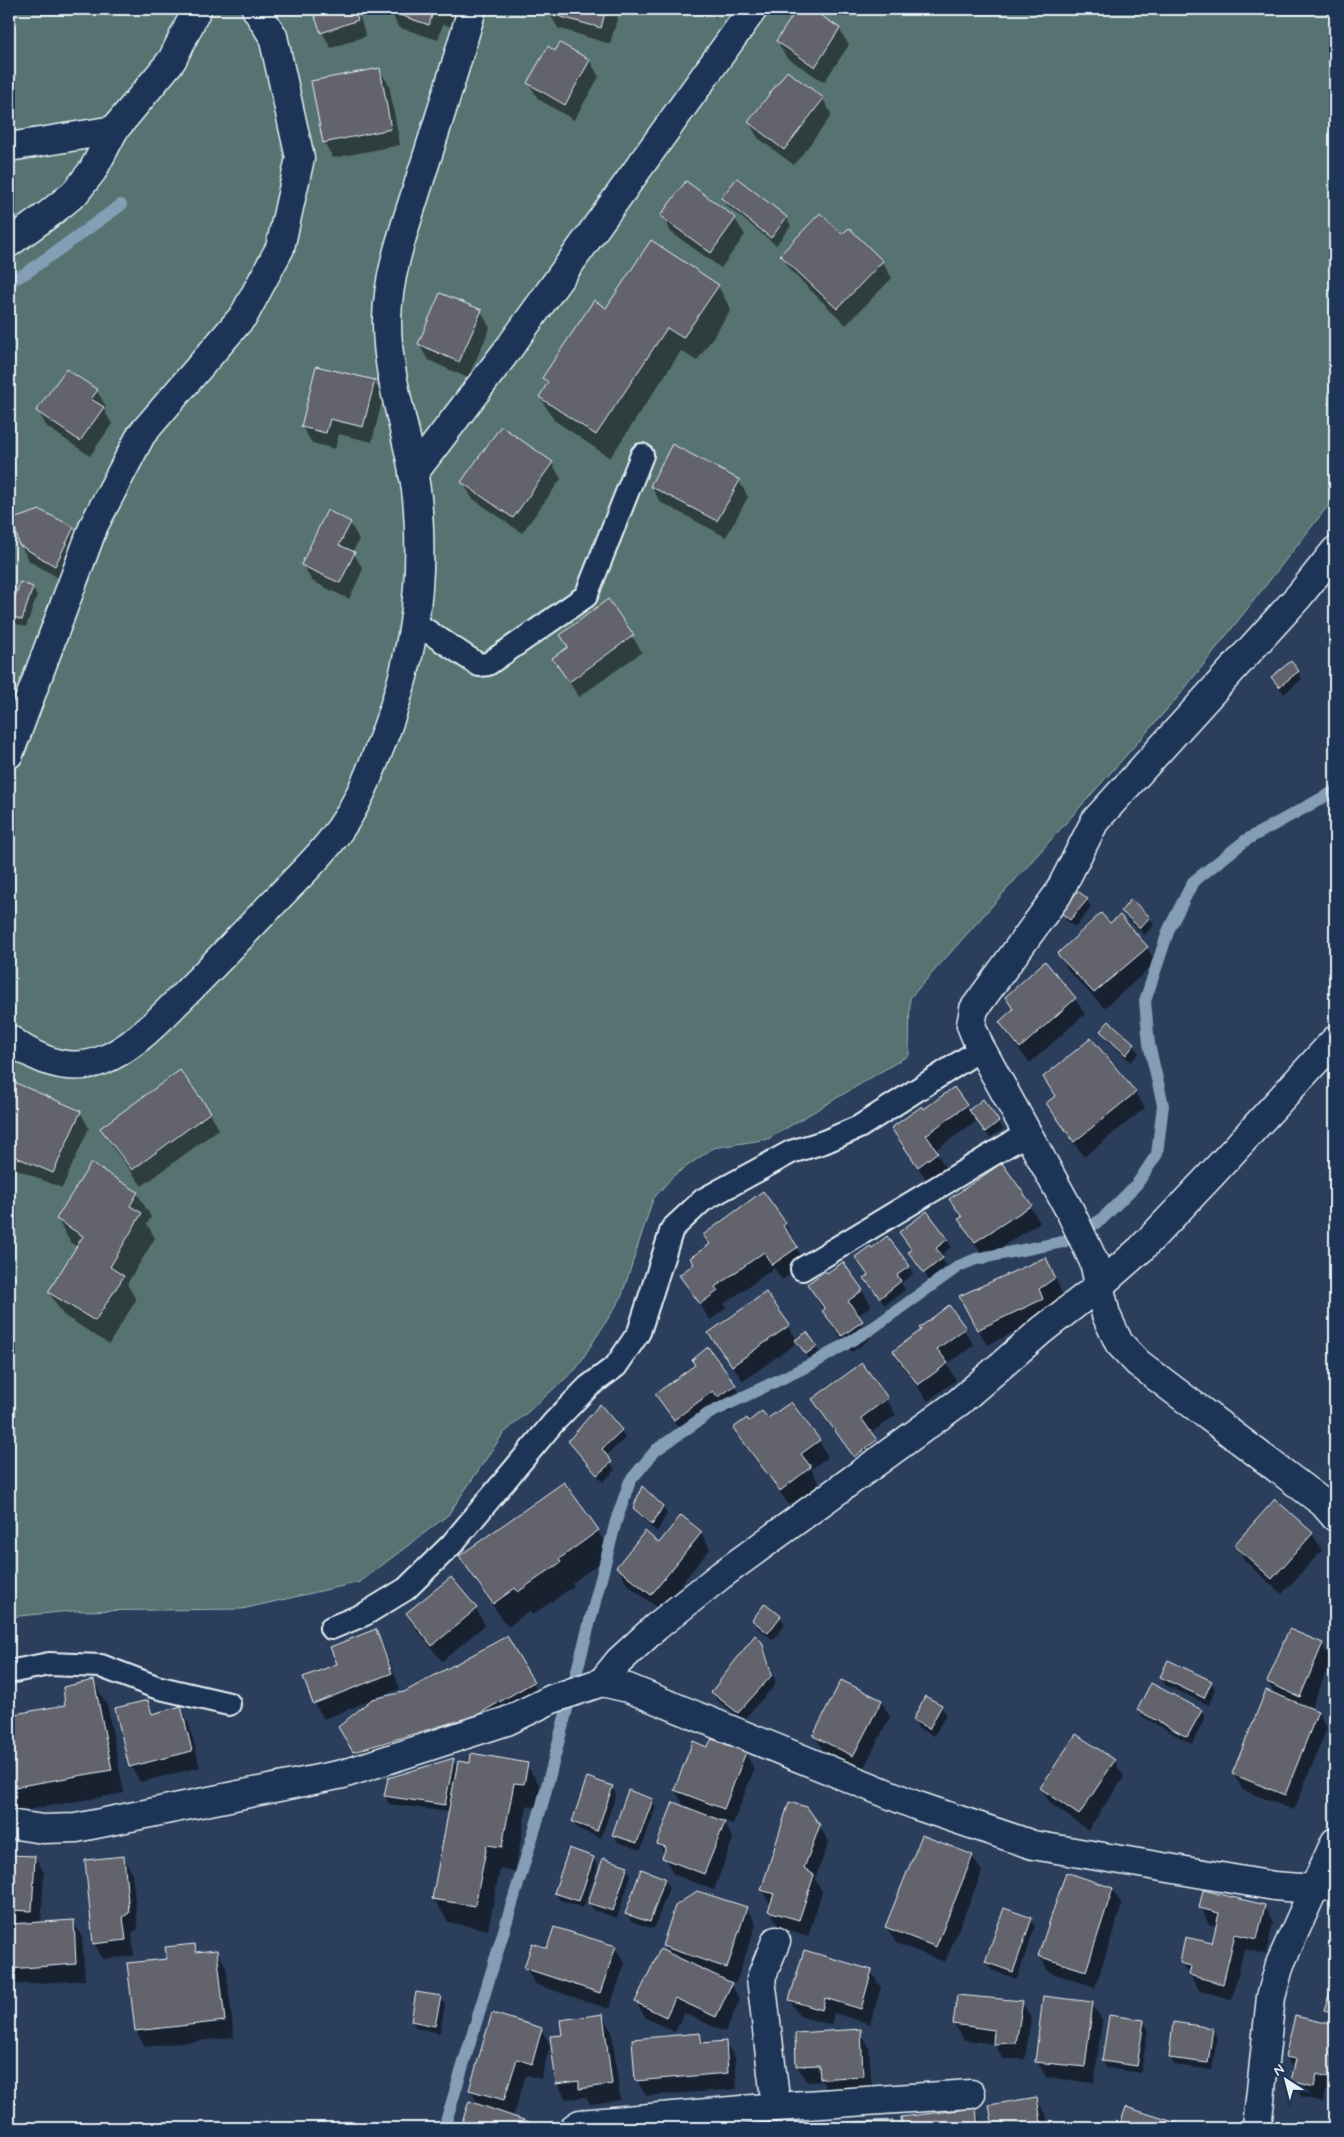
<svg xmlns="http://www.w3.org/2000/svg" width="1344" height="2137" font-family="Mynerve,sans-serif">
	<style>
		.green { fill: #567371; stroke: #9fb2b4 }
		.shadow { fill: #0007 }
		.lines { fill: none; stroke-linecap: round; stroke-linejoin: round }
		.stream { stroke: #849eb5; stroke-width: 12 }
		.building { fill: #62646c; stroke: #e8f1f8 }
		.service-casing { stroke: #e8f1f8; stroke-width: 26 }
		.minor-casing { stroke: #e8f1f8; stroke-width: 31 }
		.service { stroke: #1d3557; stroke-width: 22 }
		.minor { stroke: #1d3557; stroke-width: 28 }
	</style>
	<rect width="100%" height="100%" fill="#2b3e5b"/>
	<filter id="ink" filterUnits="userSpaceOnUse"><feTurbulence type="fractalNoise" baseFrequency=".02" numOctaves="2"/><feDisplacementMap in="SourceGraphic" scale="10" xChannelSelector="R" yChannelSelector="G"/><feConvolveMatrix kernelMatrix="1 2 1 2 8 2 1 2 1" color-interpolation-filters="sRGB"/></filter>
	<g filter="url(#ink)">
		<path class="green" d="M9,9H1335V497L1178,697L910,998L909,1055L768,1139L713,1148L673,1176L653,1199L621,1298L576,1369L503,1434L448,1515L360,1582L242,1609L71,1611L9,1617Z"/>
		<g class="shadow">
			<path d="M314,9H357L366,36L331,48L322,32Z"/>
			<path d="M390,9H459L453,27L443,24L438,40L398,27Z"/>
			<path d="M550,9H620L610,44L558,28L549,12Z"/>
			<path d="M705,9H723L716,18Z"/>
			<path d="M798,9H809L839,29L849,45L824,82L786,57L777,41Z"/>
			<path d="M590,61L599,77L574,120L538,99L529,83Z"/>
			<path d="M379,69L389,85L400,145L333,158L324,142Z"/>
			<path d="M823,99L832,115L794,165L758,138L749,122Z"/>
			<path d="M738,179L787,218L791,226L776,245L727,206L722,198Z"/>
			<path d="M686,183L735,219L745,235L721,268L671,232L662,216Z"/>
			<path d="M849,229L882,262L892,278L846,325L791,271L781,255L842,236Z"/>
			<path d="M718,286L731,310L697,361L681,351L610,458L554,420L540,397L548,385L543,378L606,310Z"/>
			<path d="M481,311L490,328L468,378L428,360L419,344Z"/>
			<path d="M374,381L383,397L372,442L339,434L335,449L312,443L302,427Z"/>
			<path d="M97,391L106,407L104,410L112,424L90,456L47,427L38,411Z"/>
			<path d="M552,463L561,479L522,533L472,498L463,482Z"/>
			<path d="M739,481L748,497L726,537L660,502L651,486Z"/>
			<path d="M350,523L359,539L353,552L363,569L349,599L312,581L303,565Z"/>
			<path d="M73,528L82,544L64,581L29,561L20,544Z"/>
			<path d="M32,588L37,595L26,627L14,623L10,615Z"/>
			<path d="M632,636L642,652L579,697L554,659Z"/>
			<path d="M9,645L12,650L9,653Z"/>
			<path d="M1298,672L1302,679L1284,694L1272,677Z"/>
			<path d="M1087,900L1091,908L1075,927L1066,920L1062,912Z"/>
			<path d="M1122,911L1149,917L1154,925L1145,935L1127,919Z"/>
			<path d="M1110,925L1147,948L1156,963L1104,1008L1068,970L1059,954Z"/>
			<path d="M1075,999L1085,1014L1030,1063L1010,1038L1000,1022Z"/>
			<path d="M1110,1023L1134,1045L1139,1053L1131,1062L1106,1039L1101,1031Z"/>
			<path d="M9,1081L80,1112L89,1128L62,1188L9,1166Z"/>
			<path d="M954,1089L969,1112L983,1101L1003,1129L990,1138L977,1121L935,1150L946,1169L928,1182L892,1128L923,1110Z"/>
			<path d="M1135,1092L1145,1108L1084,1157L1048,1104Z"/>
			<path d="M210,1113L219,1129L142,1186L111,1145L102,1129Z"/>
			<path d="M1002,1164L1040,1222L985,1258L969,1236L951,1200Z"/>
			<path d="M137,1193L151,1217L147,1224L155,1238L127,1284L136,1300L109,1344L63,1315L49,1292L77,1247L71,1243L57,1219Z"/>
			<path d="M763,1193L785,1224L794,1240L792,1242L806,1263L782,1280L774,1268L724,1304L726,1308L710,1320L680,1275L695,1265L711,1245L705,1235Z"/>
			<path d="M947,1239L951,1247L940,1256L947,1266L929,1280L910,1253Z"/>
			<path d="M1046,1259L1063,1295L1047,1306L1051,1315L987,1345L978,1329Z"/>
			<path d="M909,1266L913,1274L901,1283L905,1290L885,1305L871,1286Z"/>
			<path d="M808,1284L862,1290L871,1306L857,1316L871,1338L852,1352L833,1327Z"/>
			<path d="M766,1294L797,1340L816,1347L820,1355L811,1361L798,1342L743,1381L710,1333Z"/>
			<path d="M949,1307L974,1345L947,1364L956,1380L928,1401L903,1367L894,1351L922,1331Z"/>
			<path d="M735,1385L744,1401L728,1413L723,1407L684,1436L656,1395Z"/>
			<path d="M886,1399L896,1415L871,1433L886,1456L864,1472L823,1415L814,1400Z"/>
			<path d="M768,1420L819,1441L828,1457L811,1469L819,1484L790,1506L744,1444L735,1428L749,1422Z"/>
			<path d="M621,1431L625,1438L606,1456L615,1470L603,1482L570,1442Z"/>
			<path d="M564,1483L598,1531L611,1555L572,1583L574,1586L532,1615L529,1611L508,1627L475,1580L461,1556Z"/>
			<path d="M1275,1500L1312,1534L1322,1550L1282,1594L1245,1561L1236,1545Z"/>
			<path d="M662,1506L667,1514L657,1532L639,1516L634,1508Z"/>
			<path d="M681,1517L701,1533L710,1549L660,1610L627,1584L618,1567L659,1545Z"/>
			<path d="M765,1605L780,1617L785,1625L773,1640L758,1628L754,1620Z"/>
			<path d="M476,1609L485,1625L442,1661L417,1630L407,1614Z"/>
			<path d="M375,1631L384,1647L400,1689L379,1697L405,1693L507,1638L546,1706L367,1775L340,1727L372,1700L324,1719L314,1703Z"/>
			<path d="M761,1643L766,1651L776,1684L743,1720L717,1700L713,1692Z"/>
			<path d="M1322,1644L1331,1660L1311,1709L1318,1712L1327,1728L1294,1810L1243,1790L1233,1774L1276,1696L1268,1682Z"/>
			<path d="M1161,1677L1211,1682L1215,1689L1209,1705L1165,1685Z"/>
			<path d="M93,1681L107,1705L124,1793L9,1813V1717L67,1706Z"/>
			<path d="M147,1701L155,1715L180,1708L189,1724L200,1767L140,1782L131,1766Z"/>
			<path d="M881,1701L890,1717L862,1771L824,1752L815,1736Z"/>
			<path d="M941,1706L946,1714L934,1736L918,1728L914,1720Z"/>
			<path d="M1138,1710L1201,1711L1205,1718L1192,1744L1143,1717Z"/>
			<path d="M708,1748L745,1753L754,1769L733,1824L723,1821L733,1839L714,1890L673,1874L659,1844L685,1808L675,1790Z"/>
			<path d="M453,1760L458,1768L471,1765H527L541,1788L537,1808L527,1806L515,1871L500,1868L488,1930L448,1922L434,1899L450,1812L389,1804L385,1796Z"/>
			<path d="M1114,1761L1124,1777L1088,1830L1051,1804L1041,1788Z"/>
			<path d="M612,1787L616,1794L601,1838L578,1829L573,1821Z"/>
			<path d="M652,1800L656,1807L641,1850L618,1842L613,1835Z"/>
			<path d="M819,1826L829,1842L815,1879L822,1892L808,1936L779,1927L770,1911L771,1906L762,1890Z"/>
			<path d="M9,1856L35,1857L44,1873L41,1924L73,1921L82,1937L85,1980L9,1985Z"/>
			<path d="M972,1856L982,1872L945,1962L896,1943L887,1927Z"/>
			<path d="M123,1857L132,1873L138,1929L132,1934L134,1956L103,1959L94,1943Z"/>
			<path d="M593,1858L598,1866L583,1908L560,1900L555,1893Z"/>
			<path d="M627,1867L631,1875L617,1918L594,1910L589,1903Z"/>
			<path d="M665,1879L669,1887L654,1929L631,1921L627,1914Z"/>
			<path d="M1112,1889L1122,1905L1095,1987L1049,1972L1040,1956Z"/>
			<path d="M1264,1906L1273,1922L1266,1954L1244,1949L1232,1999L1200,1991L1181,1962L1213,1945L1217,1926L1209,1924L1200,1908Z"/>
			<path d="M746,1908L756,1924L736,1983L726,1980L725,1981L731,1984L740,2000L725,2032L684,2013L675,2032L646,2018L636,2002L668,1954L663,1946Z"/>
			<path d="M1031,1919L1035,1926L1017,1979L991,1970L986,1962Z"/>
			<path d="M194,1945L199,1953L217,1951L226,1967L234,2037L145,2047L136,2031L128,1965L169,1960Z"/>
			<path d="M615,1947L625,1963L609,2009L535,1984L526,1968Z"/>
			<path d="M871,1971L881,1988L870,2024L834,2013L831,2025L799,2016L790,2000Z"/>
			<path d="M1335,1980V2019L1330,2018L1326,2010Z"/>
			<path d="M440,1997L445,2005L440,2033L416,2028L412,2021Z"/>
			<path d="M1022,2002L1031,2018L1025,2059H1003L995,2044L964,2040L954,2024Z"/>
			<path d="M1092,2003L1102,2020L1094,2083L1046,2077L1037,2061Z"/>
			<path d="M603,2016L612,2032L620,2100L590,2104L586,2097L566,2099L557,2083L563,2036Z"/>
			<path d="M1295,2017L1335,2026V2092L1325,2090L1323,2102L1302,2097L1292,2081L1295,2071L1286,2057Z"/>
			<path d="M1143,2021L1148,2029L1141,2073L1107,2068L1103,2061Z"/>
			<path d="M541,2029L550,2045L541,2079L526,2075L513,2117L534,2125L536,2128H461L469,2103L480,2107L470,2089Z"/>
			<path d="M1212,2029L1217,2037L1212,2070L1174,2065L1170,2057Z"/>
			<path d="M860,2031L869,2047L872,2092L830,2095L822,2081L807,2082L797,2066L796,2035Z"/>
			<path d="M700,2034L705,2044L725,2042L735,2058L737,2089L646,2096L637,2080Z"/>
			<path d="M1036,2098L1046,2114L1048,2128H994L990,2106Z"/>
			<path d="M1126,2109L1189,2128H1120Z"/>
			<path d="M975,2110L985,2128H904L902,2118Z"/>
			<path d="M892,2121L896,2128H806L805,2126Z"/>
		</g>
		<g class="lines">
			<g class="stream">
				<path d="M9,282L26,273L121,205"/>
				<path d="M444,2128L542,1805L616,1521L630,1481L656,1450L708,1414L814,1363L874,1327L959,1266L976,1259L1063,1242L1101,1220L1137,1184L1157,1154L1163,1105L1149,1044L1145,1001L1169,929L1193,882L1246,840L1335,791"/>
			</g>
		</g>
		<g class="building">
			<path d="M312,9H354L358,20L321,33Z"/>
			<path d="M388,9H434L429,25L388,11Z"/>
			<path d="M548,9H606L601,28L547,13Z"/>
			<path d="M797,9H811L840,28L815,67L776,41Z"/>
			<path d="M560,43L590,60L565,105L527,83L548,46L555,51Z"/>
			<path d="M380,68L391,129L323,143L311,81Z"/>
			<path d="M787,71L824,98L784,150L748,122Z"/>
			<path d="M737,178L787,217L771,238L721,198Z"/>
			<path d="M686,181L736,218L711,253L660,216Z"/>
			<path d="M820,213L842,234L849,228L883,261L837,309L780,255Z"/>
			<path d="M651,240L719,285L683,338L667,328L596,435L539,397L548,382L542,378L594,300L606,308Z"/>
			<path d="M440,293L482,310L459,362L418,344Z"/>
			<path d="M316,366L375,380L363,427L330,419L326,433L301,427Z"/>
			<path d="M66,369L98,390L91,399L104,407L80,441L36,411Z"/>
			<path d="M501,426L553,462L513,518L461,482Z"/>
			<path d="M672,444L740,480L717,521L650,486Z"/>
			<path d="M40,510L74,527L55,566L19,545L13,519Z"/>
			<path d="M327,510L351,522L339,545L355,552L340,583L301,565Z"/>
			<path d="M20,582L33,587L22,620L9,615Z"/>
			<path d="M608,599L634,635L569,682L552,658L568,647L560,635Z"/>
			<path d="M1291,661L1299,671L1279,687L1271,677Z"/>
			<path d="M1078,891L1088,899L1070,920L1060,912Z"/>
			<path d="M1131,899L1150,917L1140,928L1121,911Z"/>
			<path d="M1101,913L1110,923L1120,915L1148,947L1094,993L1057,954Z"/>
			<path d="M1045,961L1076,998L1020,1048L999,1022L1013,1009L1005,997Z"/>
			<path d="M1109,1021L1135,1044L1126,1055L1100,1031Z"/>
			<path d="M1091,1038L1136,1092L1074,1142L1046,1103L1055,1096L1043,1077Z"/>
			<path d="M180,1070L211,1112L132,1170L100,1128Z"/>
			<path d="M9,1080L81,1111L53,1173L9,1154Z"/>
			<path d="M954,1087L967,1105L926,1135L938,1152L918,1167L891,1128L922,1106L924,1109Z"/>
			<path d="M983,1099L999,1121L985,1132L969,1110Z"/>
			<path d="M91,1163L138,1192L130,1206L142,1213L110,1267L124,1276L95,1321L48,1292L83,1236L56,1219Z"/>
			<path d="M1002,1163L1032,1205L975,1242L958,1219L962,1217L949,1199Z"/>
			<path d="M763,1191L786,1223L783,1226L798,1247L772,1265L764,1252L715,1287L718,1291L700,1304L679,1275L694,1264L690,1258L710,1244L703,1235Z"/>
			<path d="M927,1211L948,1239L936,1248L943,1258L924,1273L908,1252L912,1250L899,1232Z"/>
			<path d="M887,1236L910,1266L897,1275L901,1281L880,1298L864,1278L868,1275L855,1257L870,1246L872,1248Z"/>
			<path d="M1046,1257L1055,1278L1039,1289L1043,1299L977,1330L959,1296Z"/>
			<path d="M843,1262L863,1290L848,1301L863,1321L842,1336L822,1311L825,1309L807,1284L825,1271L827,1273Z"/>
			<path d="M766,1292L790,1325L732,1366L708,1333Z"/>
			<path d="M949,1305L966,1328L937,1349L948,1363L918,1385L893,1351L921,1330L919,1328Z"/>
			<path d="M807,1332L817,1346L806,1354L795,1340Z"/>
			<path d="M708,1347L736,1385L718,1397L713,1391L674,1420L655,1394L695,1365L692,1360Z"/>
			<path d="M862,1363L888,1398L861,1418L877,1440L854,1457L812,1399Z"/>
			<path d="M791,1402L820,1440L801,1454L811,1467L780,1491L733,1428L747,1418L749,1421L762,1411L768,1418Z"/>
			<path d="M600,1404L622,1430L602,1449L612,1462L597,1475L568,1441Z"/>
			<path d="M564,1482L599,1530L559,1559L561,1562L518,1592L515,1588L493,1604L459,1556Z"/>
			<path d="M642,1486L663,1506L652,1525L633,1508Z"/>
			<path d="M1275,1499L1313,1533L1272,1579L1234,1545Z"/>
			<path d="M681,1515L702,1532L651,1595L616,1567L645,1531L659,1543Z"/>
			<path d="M451,1577L477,1608L432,1646L406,1613Z"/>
			<path d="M765,1603L781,1616L768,1633L752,1620Z"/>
			<path d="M376,1629L392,1673L313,1704L303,1677L337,1664L330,1647Z"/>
			<path d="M1289,1629L1323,1643L1300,1697L1267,1682Z"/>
			<path d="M755,1635L762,1642L772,1675L738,1713L711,1692Z"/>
			<path d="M507,1636L534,1682L477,1715L353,1752L338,1727L372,1699L404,1692Z"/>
			<path d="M1168,1660L1212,1681L1204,1698L1160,1677Z"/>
			<path d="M94,1680L112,1770L9,1788V1715L65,1705L63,1687Z"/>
			<path d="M841,1680L882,1700L853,1756L813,1736Z"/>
			<path d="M1151,1683L1202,1710L1187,1737L1137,1710Z"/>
			<path d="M1266,1690L1318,1711L1285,1795L1232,1774Z"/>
			<path d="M925,1696L942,1705L929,1729L913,1720Z"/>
			<path d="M148,1700L152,1714L181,1706L192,1751L129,1767L115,1708Z"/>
			<path d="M1076,1734L1115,1760L1079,1815L1040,1788Z"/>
			<path d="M712,1739L746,1752L724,1809L674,1790L693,1741L707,1747Z"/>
			<path d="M471,1753L528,1763L524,1784L514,1783L502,1847L487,1845L475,1906L432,1899L458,1761L470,1763Z"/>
			<path d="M454,1758L445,1805L384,1796L388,1778Z"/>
			<path d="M587,1777L613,1786L597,1831L572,1822Z"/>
			<path d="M628,1790L653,1799L637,1843L612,1835Z"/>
			<path d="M673,1802L725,1822L704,1874L662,1858L666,1847L657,1844Z"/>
			<path d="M789,1802L807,1807L820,1825L804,1868L814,1875L799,1920L768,1911L774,1894L761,1890Z"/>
			<path d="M922,1835L973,1855L936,1947L885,1927Z"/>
			<path d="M569,1848L594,1857L579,1901L554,1893Z"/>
			<path d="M9,1855L35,1856L32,1911L9,1910Z"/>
			<path d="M124,1856L129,1913L123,1917L126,1940L93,1944L85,1860Z"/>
			<path d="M603,1858L628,1866L613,1911L588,1903Z"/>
			<path d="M641,1869L665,1878L650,1922L625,1914Z"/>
			<path d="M1066,1872L1113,1888L1086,1971L1038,1956Z"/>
			<path d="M1203,1890L1265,1905L1257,1939L1235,1934L1223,1984L1189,1975L1191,1966L1180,1963L1185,1937L1212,1943L1219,1913L1199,1908Z"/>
			<path d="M697,1891L747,1907L727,1968L662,1946L675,1906Z"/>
			<path d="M1004,1908L1032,1918L1013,1972L985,1962Z"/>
			<path d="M74,1920L76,1964L9,1969V1924Z"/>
			<path d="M554,1927L616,1946L600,1993L524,1968L532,1943L547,1948Z"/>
			<path d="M195,1944L196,1952L217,1950L225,2021L135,2031L127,1963L167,1959L165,1947Z"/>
			<path d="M660,1949L732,1983L716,2017L675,1998L666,2017L635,2002Z"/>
			<path d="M804,1950L872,1970L861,2009L825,1998L822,2010L789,2000Z"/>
			<path d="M1335,1976V2013L1324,2010Z"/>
			<path d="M416,1992L441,1996L435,2026L411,2021Z"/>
			<path d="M957,1995L1023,2001L1016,2043L993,2044L994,2030L953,2024Z"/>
			<path d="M1043,1996L1093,2002L1085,2067L1035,2062Z"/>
			<path d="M492,2013L542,2028L532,2064L517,2059L504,2100L469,2090Z"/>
			<path d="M603,2014L612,2084L579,2089V2081L556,2084L550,2036L562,2035L560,2020Z"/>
			<path d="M1109,2015L1144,2020L1137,2066L1102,2061Z"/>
			<path d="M1295,2016L1335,2025V2079L1317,2074L1314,2087L1291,2081L1296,2059L1285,2057Z"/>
			<path d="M1173,2022L1213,2028L1208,2063L1169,2058Z"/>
			<path d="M861,2029L863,2076L820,2079L819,2065L796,2066L795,2033Z"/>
			<path d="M700,2033L702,2043L726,2041L728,2073L635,2081L632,2039Z"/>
			<path d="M1037,2097L1042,2128H993L989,2105Z"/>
			<path d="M469,2101L535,2124L533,2128H460Z"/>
			<path d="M1126,2107L1193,2128H1119Z"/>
			<path d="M976,2108L978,2128H902L901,2117Z"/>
			<path d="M893,2120V2128H804V2125Z"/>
		</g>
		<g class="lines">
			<g class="service-casing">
				<g id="service">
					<path d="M415,623L479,665L488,664L586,596L642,455"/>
					<path d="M802,1269L1028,1133"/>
					<path d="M331,1628L365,1614L406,1589L452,1544L553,1423L588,1387L616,1366L639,1332L672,1229L703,1200L791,1152L824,1142L859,1127L981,1049"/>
					<path d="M9,1672L49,1664L101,1666L156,1687L229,1704"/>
				</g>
			</g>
			<g class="minor-casing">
				<g id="minor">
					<path d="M9,147L114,130"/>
					<path d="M9,243L49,214L75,193L93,170L114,130L172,60L197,9"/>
					<path d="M413,474L509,348L753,9"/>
					<path d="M1335,551L1299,596L1095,821L1058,894L974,1009L971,1025L979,1045L1070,1211L1094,1262L1106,1315L1119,1343L1138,1363L1323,1503L1335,1517"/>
					<path d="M9,754L94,525L141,435L244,315L280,248L300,158L273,36L256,9"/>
					<path d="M9,1039C82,1094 125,1055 179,1000C213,966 245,932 278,898C302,873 328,849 346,820C361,796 371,770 381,744C411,666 424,595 418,510C414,446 386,385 387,319C388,270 407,222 421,176C439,120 456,65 472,9"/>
					<path d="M602,1682L628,1688L915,1805L1033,1845L1274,1886L1313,1889L1335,1884"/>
					<path d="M9,1824L43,1829L76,1828L343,1774L507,1721L552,1699L602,1682L619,1661L656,1627L720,1576L959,1402L1042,1330L1100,1285L1141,1249L1213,1173L1335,1040"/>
					<path d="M776,2107L761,1978L776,1941"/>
					<path d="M574,2128L580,2124L776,2107L971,2094"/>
					<path d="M1257,2128L1271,1997L1280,1964L1335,1842"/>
				</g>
			</g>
			<use href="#service" class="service"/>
			<use href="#minor" class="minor"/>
		</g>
	</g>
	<rect width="1344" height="2137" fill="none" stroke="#1d3557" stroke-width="30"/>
	<rect x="15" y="15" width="1314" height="2107" fill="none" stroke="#e8f1f8" stroke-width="2" filter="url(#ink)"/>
	<g transform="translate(1286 2080) rotate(324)" stroke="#1d3557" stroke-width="4" paint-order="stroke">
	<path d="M0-4L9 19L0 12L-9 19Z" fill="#e8f1f8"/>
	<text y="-8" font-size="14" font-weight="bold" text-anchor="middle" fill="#e8f1f8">N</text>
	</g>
</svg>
